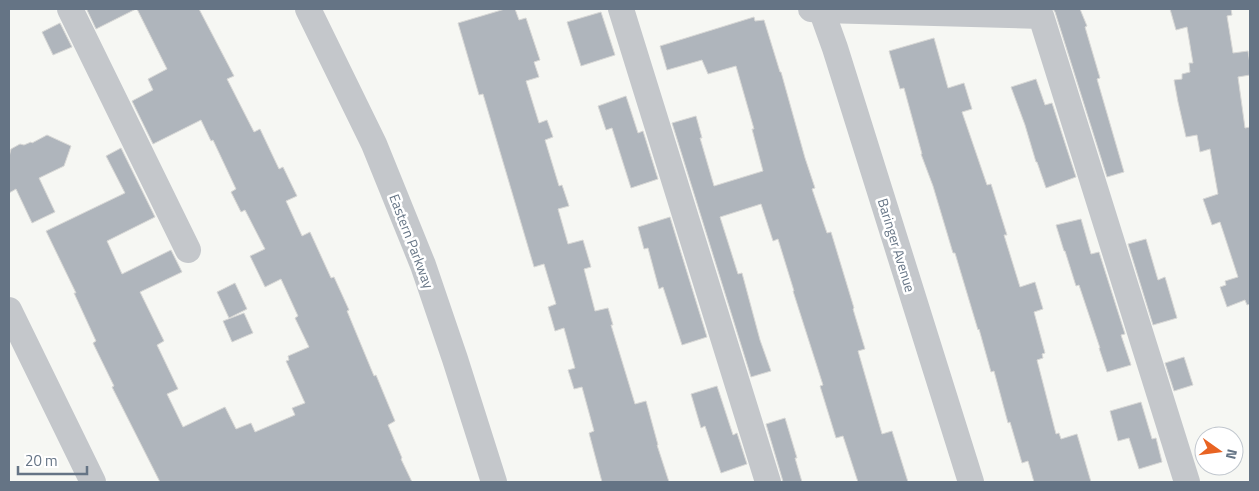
<svg xmlns="http://www.w3.org/2000/svg" width="1259" height="491" font-family="'Titillium Web',sans-serif">
	<style>
		.building { fill: #afb5bc; stroke: #d8d8d6 }
		.lines { fill: none; stroke-linecap: round; stroke-linejoin: round }
		.minor { stroke: #c4c7cb; stroke-width: 26 }
		.labels { text-anchor: middle; dominant-baseline: central; stroke-width: 5; stroke-linejoin: round; paint-order: stroke }
		.street-label { font-size: 14px; fill: #657485; stroke: #fff }
	</style>
	<rect width="100%" height="100%" fill="#f6f7f3"/>
	<g class="building">
		<path d="M88,9H136L96,29L87,10Z"/>
		<path d="M137,9H199L234,76L227,79L254,132L260,129L279,169L283,167L297,196L286,201L302,236L310,232L331,278L334,277L349,310L347,311L374,376L376,375L395,421L388,425L402,458L401,459L412,482H160L112,387L114,386L93,343L96,341L74,293H76L46,231L125,193L106,156L121,148L155,217L107,241L122,274L171,250L182,272L140,292L164,341L157,345L178,389L167,394L183,427L225,407L236,429L251,423L255,432L295,415L292,408L305,403L286,361L289,360L288,356L309,347L295,318L298,316L281,279L265,287L250,256L265,249L245,210L241,212L231,192L236,189L213,140L211,141L201,120L153,144L132,101L153,90L148,79L167,69Z"/>
		<path d="M505,9H515L519,20L526,18L540,60L534,62L539,77L526,81L539,123L547,120L553,137L545,140L559,186L562,185L569,206L558,209L568,244L583,240L591,267L584,269L595,311L608,308L613,325H611L635,404L646,401L658,445H657L669,482H602L589,433L594,431L582,387L574,389L568,370L575,368L564,328L555,331L548,307L556,304L544,264L534,267L483,94L479,95L458,23Z"/>
		<path d="M1053,9H1080L1087,26L1085,27L1100,78L1097,79L1124,172L1107,177L1055,12Z"/>
		<path d="M1170,9H1231L1232,15L1227,16L1233,53L1248,51L1250,64V75L1238,77L1245,128L1250,127V304L1247,305L1245,300L1227,307L1220,287L1226,285L1225,281L1238,277L1220,222L1212,225L1203,199L1218,194L1210,149L1200,152L1197,135L1186,137L1178,102L1174,80L1182,79V74L1190,72L1189,63H1193L1187,27L1176,30Z"/>
		<path d="M601,12L615,55L581,66L567,22Z"/>
		<path d="M754,17L755,21L764,20L780,72H781L805,158L815,188L812,189L827,233L831,232L854,308L853,309L865,349L858,351L882,434L892,431L908,482H858L843,436L836,438L820,386L823,385L793,291H794L778,239L773,241L761,204L720,217L738,274L742,273L760,340L771,371L751,377L672,123L696,116L702,138H700L714,186L763,171L752,129H754L736,66L708,74L702,60L667,70L660,46Z"/>
		<path d="M60,23L72,47L53,55L42,32Z"/>
		<path d="M934,38L948,88L964,83L972,109L962,112L987,185L991,184L1007,235H1004L1020,287L1035,282L1043,309L1034,312L1045,353L1042,354L1043,358L1037,360L1056,434L1059,433L1061,439L1077,434L1091,482H1034L1028,461L1022,463L1010,422L1008,423L994,371L991,372L979,329L978,330L955,253H953L933,186L921,154H922L904,88L900,89L889,51Z"/>
		<path d="M1036,79L1045,105L1052,103L1076,177L1046,188L1037,162H1036L1025,125L1011,87Z"/>
		<path d="M626,96L638,133L643,131L658,179L631,188L612,128L606,130L598,106Z"/>
		<path d="M47,135L71,146L64,166L39,178L55,212L32,223L16,189L9,193V157L11,149L20,144L24,145L31,142L32,143Z"/>
		<path d="M670,217L707,337L682,345L663,287L659,289L648,248L644,249L638,227Z"/>
		<path d="M1081,219L1091,254L1099,252L1125,334L1121,335L1131,365L1107,372L1099,348H1100L1079,285L1076,286L1065,251H1064L1056,225Z"/>
		<path d="M1146,239L1158,280L1165,277L1177,318L1153,325L1128,244Z"/>
		<path d="M235,283L247,309L229,318L217,292Z"/>
		<path d="M244,313L253,333L232,342L223,321Z"/>
		<path d="M1184,357L1193,385L1174,391L1165,363Z"/>
		<path d="M717,386L732,432L733,435L737,433L747,464L721,473L705,426L701,428L691,394Z"/>
		<path d="M1141,402L1152,439L1156,438L1162,462L1139,469L1129,438L1118,441L1110,411Z"/>
		<path d="M785,418L797,458H795L802,482H783L782,478L766,424Z"/>
	</g>
	<g class="lines">
		<g class="minor">
			<path d="M70,9L188,250"/>
			<path d="M308,9L374,144L423,265L455,359L494,482"/>
			<path d="M621,9L768,482"/>
			<path d="M811,9L822,10L1041,16L1187,482"/>
			<path d="M821,9L835,48L971,482"/>
			<path d="M9,310L93,482"/>
		</g>
	</g>
	<g class="labels">
		<g class="street-label">
			<text transform="translate(412 241) rotate(69)">Eastern Parkway</text>
			<text transform="translate(897 245) rotate(73)">Baringer Avenue</text>
		</g>
	</g>
	<rect width="1259" height="491" fill="none" stroke="#657485" stroke-width="20"/>
	<g transform="translate(1219 451) rotate(104)"><circle r="24" fill="#ffffff" stroke="#c1c7ce"/>
	<path d="M0-4L9 19L0 12L-9 19Z" fill="#e86322"/>
	<text y="-8" font-size="14" font-weight="bold" text-anchor="middle" fill="#657485">N</text>
	</g>
	<path d="M18 466v8h69v-8" fill="none" stroke="#657485" stroke-width="2.5"/>
	<text x="25" y="466" font-size="15" fill="#657485" stroke="#ffffff" stroke-width="4" paint-order="stroke">20 m</text>
</svg>
